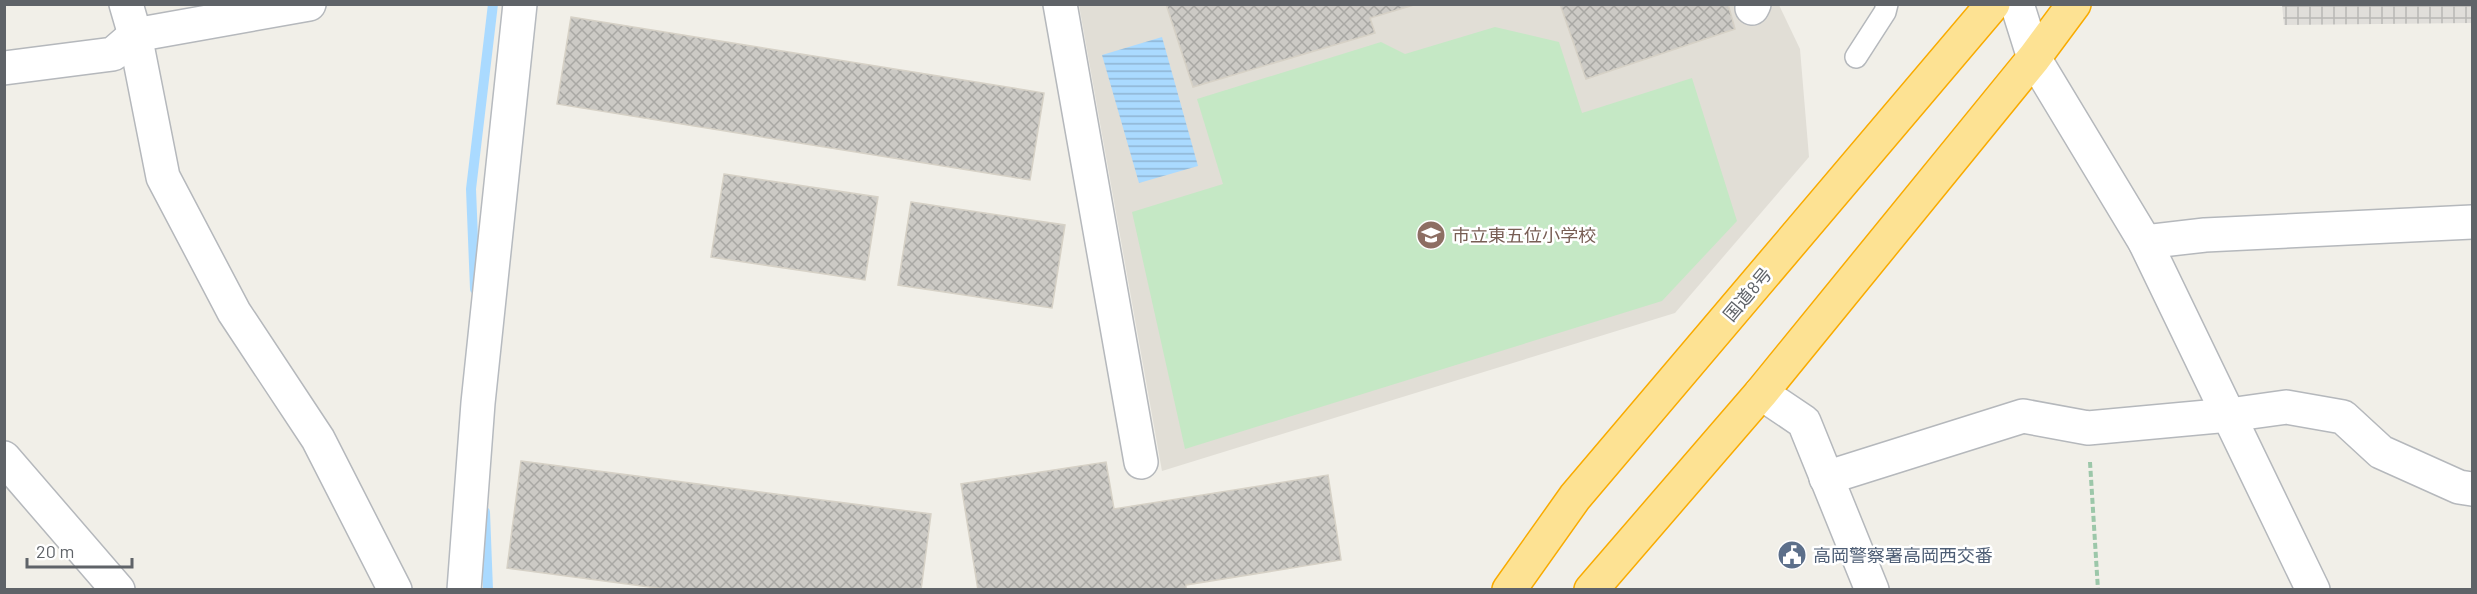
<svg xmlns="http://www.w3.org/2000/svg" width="2477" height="594" font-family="Barlow,'Noto Sans JP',sans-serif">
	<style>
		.industrial { fill: url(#industrial-grid) }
		.education { fill: #e1ded6 }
		.pitch { fill: #c5e8c5 }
		.water { fill: url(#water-rules) }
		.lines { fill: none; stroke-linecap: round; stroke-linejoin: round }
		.stream { stroke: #aadaff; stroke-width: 10 }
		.building { fill: url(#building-cross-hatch); stroke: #d6d1c6; stroke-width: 1.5 }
		.lane-casing { stroke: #b5b8bc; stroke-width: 24 }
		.street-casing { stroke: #b5b8bc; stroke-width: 36 }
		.secondary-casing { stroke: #b6babf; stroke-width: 36 }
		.highway-casing { stroke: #f9ab00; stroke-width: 36 }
		.path { stroke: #9cc7a9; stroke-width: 4; stroke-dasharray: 6 3; stroke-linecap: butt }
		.lane { stroke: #fff; stroke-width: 21 }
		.street { stroke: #fff; stroke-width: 33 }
		.secondary { stroke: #fff; stroke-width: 33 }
		.highway { stroke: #fde293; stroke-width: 33 }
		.labels { text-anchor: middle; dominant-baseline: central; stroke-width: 5; stroke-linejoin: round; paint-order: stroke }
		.education-label { font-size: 18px; fill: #785e54; stroke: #fff; text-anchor: start }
		.street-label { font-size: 18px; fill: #5f6368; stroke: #fff }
		.service-label { font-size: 18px; fill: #4e5e75; stroke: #fff; text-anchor: start }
	</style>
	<defs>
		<pattern id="industrial-grid" width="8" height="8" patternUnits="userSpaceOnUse" patternTransform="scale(1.5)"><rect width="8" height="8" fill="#e0deda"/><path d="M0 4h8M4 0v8" fill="none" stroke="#b9b8b5"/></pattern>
		<pattern id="water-rules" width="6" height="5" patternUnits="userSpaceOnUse" patternTransform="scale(1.5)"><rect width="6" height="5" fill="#aadaff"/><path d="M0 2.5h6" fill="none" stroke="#8eb4d2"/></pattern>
		<pattern id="building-cross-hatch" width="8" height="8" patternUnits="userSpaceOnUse" patternTransform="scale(1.5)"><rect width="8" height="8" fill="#cccac5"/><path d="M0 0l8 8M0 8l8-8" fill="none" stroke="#a9a8a4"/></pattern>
	</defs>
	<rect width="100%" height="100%" fill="#f1efe8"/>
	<path class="industrial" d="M2282,5H2472V23L2284,25Z"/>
	<path class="education" d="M1079,5H1779L1800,49L1809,157L1675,313L1162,471Z"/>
	<path class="pitch" d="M1495,27L1559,42L1582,113L1692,78L1737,221L1662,301L1185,449L1132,212L1223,184L1197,99L1381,42L1405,54Z"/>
	<path class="water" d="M1162,37L1198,166L1139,183L1102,55Z"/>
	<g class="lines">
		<g class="stream">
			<path d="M475,289L471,189L493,4"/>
			<path d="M485,512L488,590"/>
		</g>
	</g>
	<g class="building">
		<path d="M1166,4H1417L1370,18L1375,33L1193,87Z"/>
		<path d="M1560,4H1728L1735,29L1586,79Z"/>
		<path d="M571,17L1044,93L1030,180L557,104Z"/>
		<path d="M724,174L878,197L865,280L711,257Z"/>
		<path d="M911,202L1065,225L1052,308L898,285Z"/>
		<path d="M521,461L931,514L921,590H672L507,568Z"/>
		<path d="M1106,462L1114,509L1328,475L1341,560L1186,585V590H978L961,484Z"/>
	</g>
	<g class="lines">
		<g class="lane-casing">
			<path id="lane" d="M1856,57L1885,12L1887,4"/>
		</g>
		<g class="street-casing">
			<g id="street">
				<path d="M126,4L135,35L163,177L234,312L318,439L395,590"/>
				<path d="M1060,4L1141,462"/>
				<path d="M2017,4L2034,58L2145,242L2313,590"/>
				<path d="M1752,8L1754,4"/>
				<path d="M4,68L113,54L135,35L309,4"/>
				<path d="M2145,242L2205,235L2472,222"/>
				<path d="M1761,393L1804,422L1872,590"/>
				<path d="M4,458L118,590"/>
				<path d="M1826,478L2023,416L2088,428L2229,415L2286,407L2343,417L2381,452L2459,487L2472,489"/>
			</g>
		</g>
		<g class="secondary-casing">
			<path id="secondary" d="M464,590L478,403L520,4"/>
		</g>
		<g class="highway-casing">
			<g id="highway">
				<path d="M1509,590L1575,497L1993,4"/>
				<path d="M1591,590L1761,393L2034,58L2074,4"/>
			</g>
		</g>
		<path class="path" d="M2090,462L2098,590"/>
		<use href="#lane" class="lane"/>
		<use href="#street" class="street"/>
		<use href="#secondary" class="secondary"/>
		<use href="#highway" class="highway"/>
	</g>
	<defs>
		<g id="school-disc" transform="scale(1.5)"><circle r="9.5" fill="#8d6e63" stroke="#fff"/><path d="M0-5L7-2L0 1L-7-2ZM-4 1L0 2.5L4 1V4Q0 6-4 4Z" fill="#fff"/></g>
		<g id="civic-disc" transform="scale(1.5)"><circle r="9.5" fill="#5c6f8a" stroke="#fff"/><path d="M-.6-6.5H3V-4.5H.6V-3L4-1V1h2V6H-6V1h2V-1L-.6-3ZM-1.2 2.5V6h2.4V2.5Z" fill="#fff"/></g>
	</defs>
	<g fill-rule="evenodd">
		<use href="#school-disc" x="1431" y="235"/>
		<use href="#civic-disc" x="1792" y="555"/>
	</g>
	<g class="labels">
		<g class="education-label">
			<text x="1452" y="235">市立東五位小学校</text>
		</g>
		<g class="street-label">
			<text transform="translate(1747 294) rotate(-50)">国道8号</text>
		</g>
		<g class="service-label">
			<text x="1813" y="555">高岡警察署高岡西交番</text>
		</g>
	</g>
	<rect width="2477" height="594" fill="none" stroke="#5f6368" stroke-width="12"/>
	<path d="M27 558v9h105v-9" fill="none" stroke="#5f6368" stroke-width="3"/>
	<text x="36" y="558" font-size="18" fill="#5f6368" stroke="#ffffff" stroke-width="4.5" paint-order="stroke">20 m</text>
</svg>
